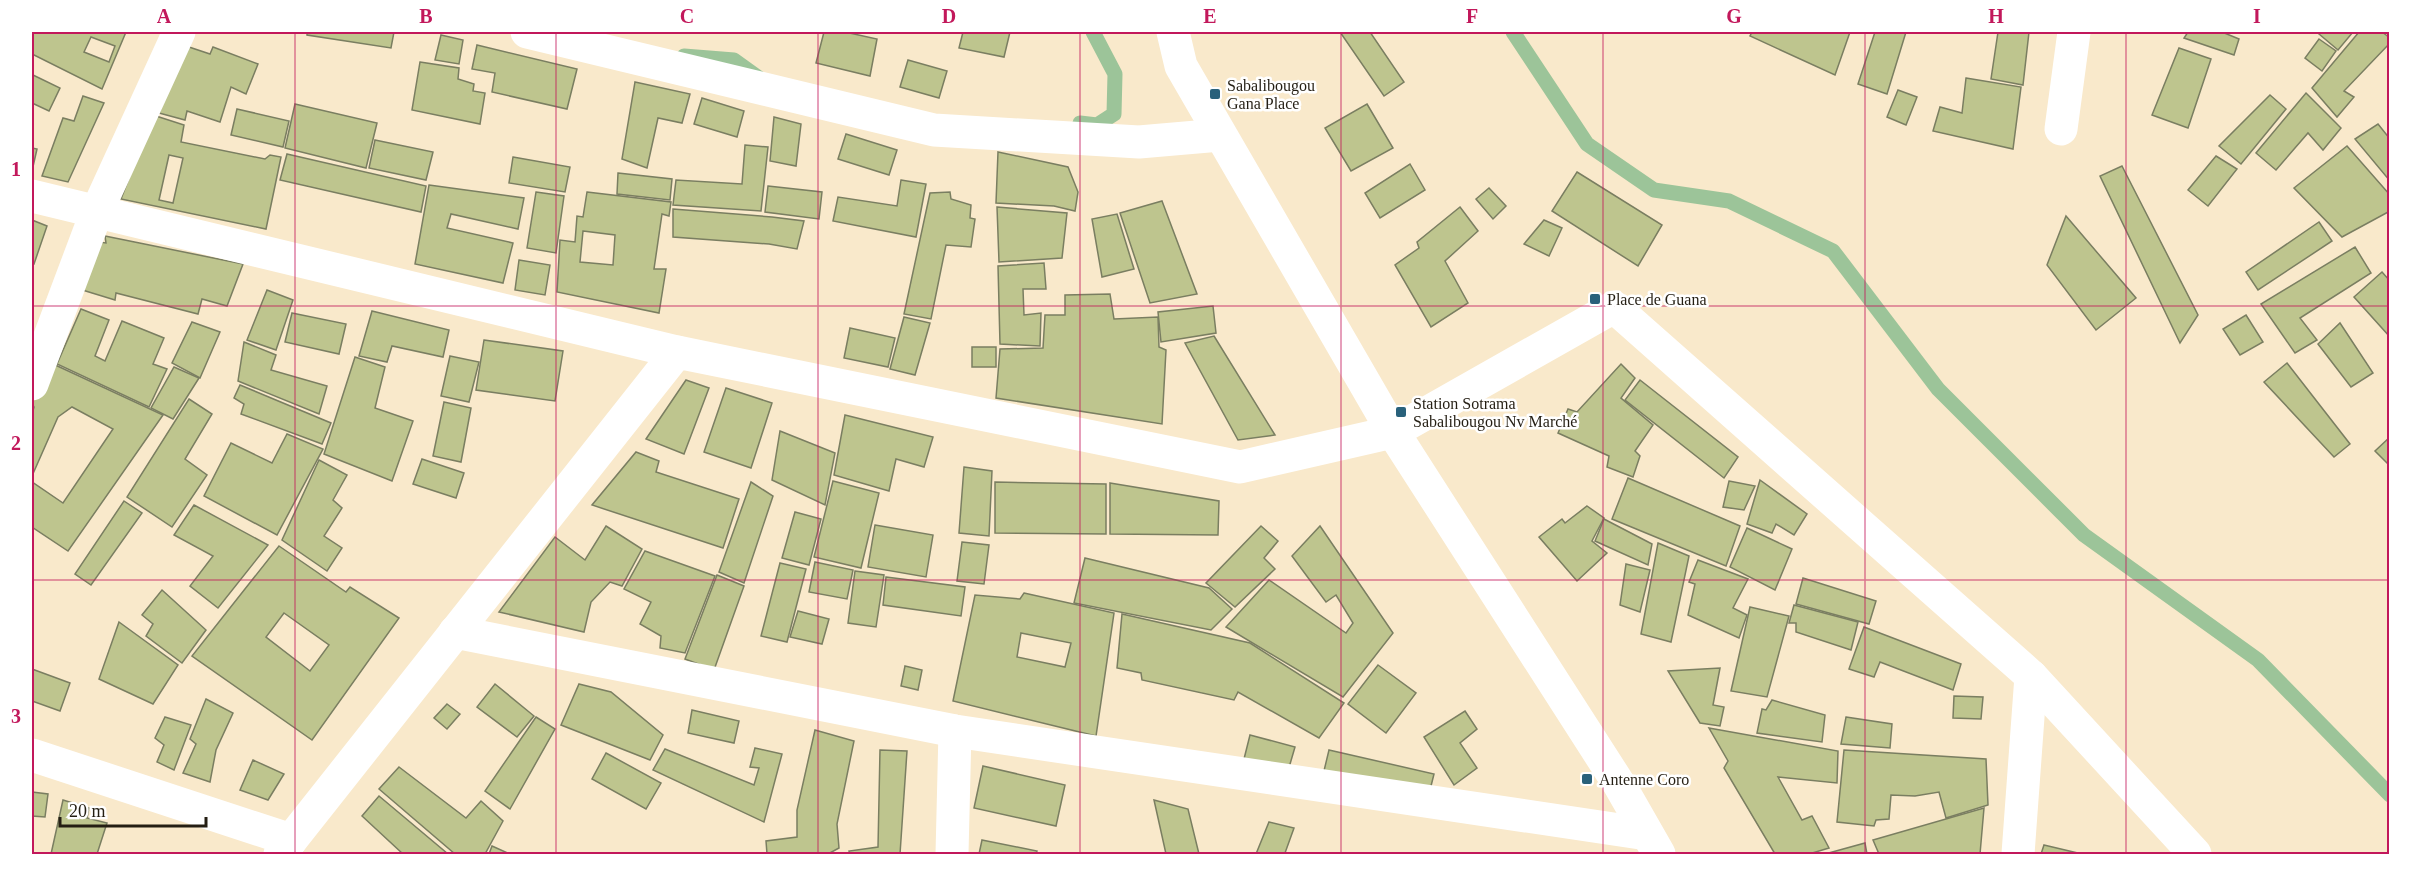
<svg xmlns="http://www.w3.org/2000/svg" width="2421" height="886" font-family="Georgia,serif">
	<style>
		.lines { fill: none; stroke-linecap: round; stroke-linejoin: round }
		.stream { stroke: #9cc499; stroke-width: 15 }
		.building { fill: #bec58e; stroke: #7a7e61; stroke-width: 1.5; fill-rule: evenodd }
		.minor { stroke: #fff; stroke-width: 33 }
		.secondary { stroke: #fff; stroke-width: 33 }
		.grid { fill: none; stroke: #c2185b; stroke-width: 1.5; stroke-opacity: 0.55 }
		.poi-dot { fill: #29617b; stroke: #fff; stroke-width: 2 }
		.labels { text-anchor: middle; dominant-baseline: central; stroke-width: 5; stroke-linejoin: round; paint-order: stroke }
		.poi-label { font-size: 16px; fill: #241e13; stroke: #fff; text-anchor: start }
		.neatline { fill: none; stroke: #c2185b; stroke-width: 2 }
		.grid-label { font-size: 20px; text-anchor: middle; font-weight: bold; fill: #c2185b }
	</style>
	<rect width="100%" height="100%" fill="#f9e9cb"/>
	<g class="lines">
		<g class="stream">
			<path d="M1513,32L1587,144L1654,190L1729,201L1833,251L1938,389L2084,535L2258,660L2390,795"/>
			<path d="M684,56L734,60L759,78"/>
			<path d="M1080,123L1097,125L1114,114L1115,74L1093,32"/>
		</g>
	</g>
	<g class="building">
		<path d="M32,32H126L102,89L32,54ZM91,37L115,46L109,62L84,52Z"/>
		<path d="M307,32H394L391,48L307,35Z"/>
		<path d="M824,32H845L877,39L870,76L816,63Z"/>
		<path d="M963,32H1010L1004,57L959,48Z"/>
		<path d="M1340,32H1370L1404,82L1384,96Z"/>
		<path d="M1752,32H1850L1835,75L1750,36Z"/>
		<path d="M1875,32H1906L1887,94L1858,84Z"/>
		<path d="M1996,32H2029L2023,85L1991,79L1998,32Z"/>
		<path d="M2188,32H2222L2239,39L2234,55L2184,38Z"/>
		<path d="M2321,32H2353L2338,50L2319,34Z"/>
		<path d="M2359,32H2382L2390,38V43L2344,91L2354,97L2337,117L2312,88Z"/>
		<path d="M441,35L463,40L459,64L435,60Z"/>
		<path d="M2319,39L2336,51L2322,71L2305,58Z"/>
		<path d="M477,45L577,69L567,109L492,92L495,73L472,69Z"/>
		<path d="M186,46L210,54L213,47L258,64L246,94L231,87L220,122L187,111L185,120L159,113Z"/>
		<path d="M2179,48L2211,59L2188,128L2152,115Z"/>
		<path d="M908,60L947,71L939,98L900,87Z"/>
		<path d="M420,62L459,68L458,79L474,84L473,91L485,93L480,124L412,110Z"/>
		<path d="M33,75L60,88L49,111L32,103Z"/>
		<path d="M1966,78L2021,87L2013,149L1933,131L1940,107L1962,113Z"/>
		<path d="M635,82L690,94L682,123L658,118L647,168L622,159Z"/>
		<path d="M1898,90L1917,97L1906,125L1887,117Z"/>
		<path d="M2306,93L2341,128L2323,150L2308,133L2276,170L2256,153Z"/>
		<path d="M2270,95L2286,109L2241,164L2219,146Z"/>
		<path d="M83,96L104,103L68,182L42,176L63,118L74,121Z"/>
		<path d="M702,98L744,111L737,137L694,124Z"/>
		<path d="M295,104L377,123L366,168L285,148Z"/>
		<path d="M1367,104L1393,148L1351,171L1325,128Z"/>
		<path d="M237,109L289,121L283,147L231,135Z"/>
		<path d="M153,115L184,125L181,142L265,159L270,155L281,157L266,229L121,199ZM169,155L183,158L173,203L159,200Z"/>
		<path d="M774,117L801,124L796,166L770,161Z"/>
		<path d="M2378,124L2390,139V181L2355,139Z"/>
		<path d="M846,134L897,150L889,175L838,159Z"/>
		<path d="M375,140L433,152L426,180L369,168Z"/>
		<path d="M745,145L768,147L761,211L673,205L676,180L742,184Z"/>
		<path d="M2347,146L2390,195V211L2342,237L2294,188Z"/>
		<path d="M32,148L37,149L32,171Z"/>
		<path d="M998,152L1068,167L1078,192L1075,211L1054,206L996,203Z"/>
		<path d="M287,154L426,186L421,212L280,180Z"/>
		<path d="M2216,156L2237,169L2208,206L2188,190Z"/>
		<path d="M513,157L570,167L565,192L509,183Z"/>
		<path d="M1410,164L1425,190L1380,218L1365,193Z"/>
		<path d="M2122,166L2198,315L2180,343L2100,176Z"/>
		<path d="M1577,172L1662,225L1638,266L1552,211Z"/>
		<path d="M618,173L672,179L670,200L617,194Z"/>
		<path d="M901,180L926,184L916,237L833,221L838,197L897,206Z"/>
		<path d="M429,185L524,198L518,229L451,214L447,228L513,243L503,283L415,264Z"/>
		<path d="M768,186L822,192L819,219L765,212Z"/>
		<path d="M1489,188L1506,206L1493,219L1476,199Z"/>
		<path d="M536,192L564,196L556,253L527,248Z"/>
		<path d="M587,192L671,202L669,216L662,214L654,269H666L659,313L557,292L560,240L575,242L577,216L583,217ZM583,231L615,235L613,265L580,262Z"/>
		<path d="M950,192L951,199L971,205L970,218L975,219L971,247L946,245L931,319L904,314L930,193Z"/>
		<path d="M1162,201L1197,294L1150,303L1120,213Z"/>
		<path d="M997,207L1067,213L1062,258L999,262Z"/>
		<path d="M1460,207L1478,231L1445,261L1468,303L1431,327L1395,265L1419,248L1417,242Z"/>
		<path d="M673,209L772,217L804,221L797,249L769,244L673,237Z"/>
		<path d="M1117,214L1134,269L1102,277L1092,219Z"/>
		<path d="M2066,216L2136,298L2096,330L2047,265Z"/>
		<path d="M32,220L47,226L34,264L32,263Z"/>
		<path d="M1544,220L1562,228L1549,256L1524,244Z"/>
		<path d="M2319,222L2332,241L2258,290L2246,272Z"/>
		<path d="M105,236L243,264L227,306L202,299L198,314L116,293L115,300L79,289L98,242L106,243Z"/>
		<path d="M2355,247L2371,273L2300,318L2317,340L2295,353L2261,304Z"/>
		<path d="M519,260L550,265L545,295L515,290Z"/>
		<path d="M1044,263L1046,289H1023L1024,315L1041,313L1040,346L1000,344L998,266Z"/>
		<path d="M2382,272L2390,281V337L2354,297Z"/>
		<path d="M267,290L293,300L276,350L247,340Z"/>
		<path d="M1110,294L1114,319L1158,317L1159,347L1166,350L1162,424L996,398L1000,349L1043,348L1045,315H1065V295Z"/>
		<path d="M1213,306L1216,333L1161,342L1158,312Z"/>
		<path d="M81,309L109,320L95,356L105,361L122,321L164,338L153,364L167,369L149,407L57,364Z"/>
		<path d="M372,311L449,330L443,357L392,346L387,362L359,356Z"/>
		<path d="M292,313L346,324L339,354L285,342Z"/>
		<path d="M2246,315L2263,342L2240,355L2223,329Z"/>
		<path d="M904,317L930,323L915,375L890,369Z"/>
		<path d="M192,322L220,332L200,378L172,363Z"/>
		<path d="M2340,323L2373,373L2351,387L2318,344Z"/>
		<path d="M850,328L895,338L888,367L844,358Z"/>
		<path d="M1214,336L1275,435L1238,440L1185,343Z"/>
		<path d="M484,340L563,351L555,401L476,390Z"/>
		<path d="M244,342L276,355L271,370L327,386L319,414L238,381Z"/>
		<rect x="972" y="347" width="24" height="20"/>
		<path d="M450,356L479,362L469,402L441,396Z"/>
		<path d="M355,357L385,367L375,408L413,421L392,481L324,454Z"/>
		<path d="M51,363L163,415L68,551L32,527V482L63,503L113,429L72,407L58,417L32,476V414L34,407L32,403Z"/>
		<path d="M2287,363L2350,444L2334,457L2264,382Z"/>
		<path d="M1621,364L1635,378L1621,398L1653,425L1635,451L1640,456L1633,477L1607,467L1609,456L1558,433L1568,409L1577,412Z"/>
		<path d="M174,367L199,378L173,419L151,408Z"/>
		<path d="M686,380L709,388L684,454L646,439Z"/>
		<path d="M1640,380L1738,457L1724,478L1625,400Z"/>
		<path d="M240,385L331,423L322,444L241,414L244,404L234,398Z"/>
		<path d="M726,388L772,403L751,468L704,452Z"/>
		<path d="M189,399L212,414L185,459L207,475L172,527L127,497Z"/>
		<path d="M444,402L471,408L461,462L433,456Z"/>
		<path d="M845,415L933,437L924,467L896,459L889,491L834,475Z"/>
		<path d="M780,431L835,453L825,505L772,480Z"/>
		<path d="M287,434L323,449L277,535L204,496L231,443L272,463Z"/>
		<path d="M2390,437V466L2375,451Z"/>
		<path d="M636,452L659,461L656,472L739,499L723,548L592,505Z"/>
		<path d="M422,459L464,473L456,498L413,484Z"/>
		<path d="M319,460L347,475L333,500L342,508L324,536L342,548L327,571L282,540Z"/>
		<path d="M964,467L992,471L989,536L959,533Z"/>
		<path d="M1628,478L1740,526L1726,566L1612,519Z"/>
		<path d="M1760,480L1807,514L1794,535L1776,524L1772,533L1747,524Z"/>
		<path d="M833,481L879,493L861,568L814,557Z"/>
		<path d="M1729,481L1755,486L1744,510L1723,507Z"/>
		<path d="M751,482L773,496L744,583L719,572Z"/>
		<path d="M995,482L1106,484V534L995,533Z"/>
		<path d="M1110,483L1219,501L1218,535L1110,534Z"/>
		<path d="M124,501L142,513L91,585L75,574Z"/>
		<path d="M194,505L268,545L218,608L190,586L213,556L174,535Z"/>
		<path d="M1587,506L1604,518L1592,541L1607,553L1577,581L1539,537L1562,519L1565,523Z"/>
		<path d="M795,512L821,519L809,565L782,558Z"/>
		<path d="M1604,519L1652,544L1648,565L1595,541Z"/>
		<path d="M875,525L933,535L926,577L868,567Z"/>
		<path d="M606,526L642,549L622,586L610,582L591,602L584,632L499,612L555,537L585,560Z"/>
		<path d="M1261,526L1278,541L1264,558L1275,569L1235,607L1206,583Z"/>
		<path d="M1320,526L1393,633L1343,697L1226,627L1269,580L1346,633L1353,623L1336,595L1326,602L1292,556Z"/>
		<path d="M1747,528L1792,549L1775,590L1730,567Z"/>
		<path d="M962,542L989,545L984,584L957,581Z"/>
		<path d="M1658,543L1689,556L1671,642L1641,634Z"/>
		<path d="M279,546L346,592L350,587L399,618L312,740L192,656ZM284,613L329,645L310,671L266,637Z"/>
		<path d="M645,551L715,576L685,653L660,648L661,636L640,624L651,602L624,589Z"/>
		<path d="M1085,558L1209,588L1232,609L1211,630L1074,603Z"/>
		<path d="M1698,560L1748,579L1733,608L1747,615L1739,638L1688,615L1695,584L1689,582Z"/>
		<path d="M815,562L853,570L847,599L809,592Z"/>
		<path d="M780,563L806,569L787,642L761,636Z"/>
		<path d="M1626,564L1650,570L1640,612L1620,605Z"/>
		<path d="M855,571L884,575L876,627L848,623Z"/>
		<path d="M717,575L744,586L714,670L685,659Z"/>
		<path d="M886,577L965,587L961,616L883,605Z"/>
		<path d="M1803,578L1876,601L1869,624L1796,604Z"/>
		<path d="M162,590L206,630L182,663L146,636L153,624L142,615Z"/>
		<path d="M1024,593L1114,613L1096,736L953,701L975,595L1020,599ZM1021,633L1071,643L1065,667L1017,657Z"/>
		<path d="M1794,605L1858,622L1851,650L1796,632V623H1789Z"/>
		<path d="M1750,607L1789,616L1767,697L1731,691Z"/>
		<path d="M798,611L829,619L822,644L790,637Z"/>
		<path d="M1122,614L1250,643L1344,703L1319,738L1238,692L1234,700L1142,680L1141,673L1117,668Z"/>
		<path d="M119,622L178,665L153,704L99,679Z"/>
		<path d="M1864,627L1961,664L1953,690L1880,662L1874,677L1849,669Z"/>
		<path d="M1378,665L1416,693L1386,733L1348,704Z"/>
		<path d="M905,666L922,670L918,690L901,686Z"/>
		<path d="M1720,668L1713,705L1724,707L1720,726L1700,723L1668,671Z"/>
		<path d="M32,669L70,683L60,711L32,701Z"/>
		<path d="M495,684L534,716L517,737L477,707Z"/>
		<path d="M579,684L611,692L663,735L650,760L561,725Z"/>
		<path d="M1954,696L1983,697L1981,719L1953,718Z"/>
		<path d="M206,699L233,713L216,750L210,782L183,773L196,744L190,739Z"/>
		<path d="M1772,700L1825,715L1822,742L1757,733L1762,709L1766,710Z"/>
		<path d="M447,704L460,714L447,729L434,718Z"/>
		<path d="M692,710L739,721L734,743L688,733Z"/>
		<path d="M1465,711L1477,729L1460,743L1477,768L1454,785L1424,737Z"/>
		<path d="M165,717L191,725L174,770L157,762L164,745L155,738Z"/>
		<path d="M536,717L555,729L510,809L485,791Z"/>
		<path d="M1846,717L1892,724L1890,748L1841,744Z"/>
		<path d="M1709,728L1838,751L1837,783L1778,777L1802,820L1812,816L1829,848L1809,854H1775L1724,768L1728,761Z"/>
		<path d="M815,730L854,741L837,824L839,848L828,854H767L766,841L797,837V810Z"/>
		<path d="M1250,735L1295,747L1288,771L1244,759Z"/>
		<path d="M755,748L782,754L764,822L653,770L665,749L754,785L759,768L750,767Z"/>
		<path d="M880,750L907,751L900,854H850L849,851L878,847Z"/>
		<path d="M1329,750L1434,774L1428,798L1323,775Z"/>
		<path d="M1844,750L1986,759L1988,805L1946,818L1939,792L1915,796L1891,795L1889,819L1876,820L1874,826L1837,822Z"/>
		<path d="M606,753L661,783L646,809L592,779Z"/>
		<path d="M253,760L284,774L268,800L240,790Z"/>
		<path d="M983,766L1065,785L1056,826L974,808Z"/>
		<path d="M399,767L466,818L481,801L503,821L485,854H455L379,789Z"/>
		<path d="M32,792L48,794L45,817L32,816Z"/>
		<path d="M379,796L448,854H403L362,816Z"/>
		<path d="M63,800L89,808L87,818L107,823L97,854H51Z"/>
		<path d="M1154,800L1188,809L1199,854H1166Z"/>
		<path d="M1984,808L1980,854H1879L1873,840Z"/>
		<path d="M1269,822L1294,828L1285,853L1288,854H1256Z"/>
		<path d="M982,840L1037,851L1036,854H979Z"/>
		<path d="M1865,843L1867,854H1825Z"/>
		<path d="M2044,845L2082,854H2041Z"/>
		<path d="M492,846L510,854H489Z"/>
	</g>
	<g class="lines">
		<g class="minor">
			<path d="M527,32L934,130L1139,142L1220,135"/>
			<path d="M2061,129L2074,32"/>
			<path d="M32,196L677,352"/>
			<path d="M32,384L97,211L179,32"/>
			<path d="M455,632L955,731L1647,834"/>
			<path d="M32,755L291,840"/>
			<path d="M280,854L677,352L1240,467L1393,432L1614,307L2031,676L2195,854"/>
			<path d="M952,854L955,731"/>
			<path d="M2018,854L2031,676"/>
		</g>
		<path class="secondary" d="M1173,32L1181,66L1393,432L1619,784L1659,854"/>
	</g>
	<path class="grid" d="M295,32V854M556,32V854M818,32V854M1080,32V854M1341,32V854M1603,32V854M1865,32V854M2126,32V854M32,306H2390M32,580H2390"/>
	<g class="poi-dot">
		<rect x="1209" y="88" width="12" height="12" rx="3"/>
		<rect x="1589" y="293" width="12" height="12" rx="3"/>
		<rect x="1395" y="406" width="12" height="12" rx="3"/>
		<rect x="1581" y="773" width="12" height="12" rx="3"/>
	</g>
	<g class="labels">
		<g class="poi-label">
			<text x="1227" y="85">Sabalibougou<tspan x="1227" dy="18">Gana Place</tspan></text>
			<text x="1607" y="299">Place de Guana</text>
			<text x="1413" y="403">Station Sotrama<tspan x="1413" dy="18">Sabalibougou Nv Marché</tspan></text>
			<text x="1599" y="779">Antenne Coro</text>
		</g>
	</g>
	<rect width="2421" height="886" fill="none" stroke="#ffffff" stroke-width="66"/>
	<path d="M60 817v9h146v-9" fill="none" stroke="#241e13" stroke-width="3"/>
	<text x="69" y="817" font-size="18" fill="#241e13" stroke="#ffffff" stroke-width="4.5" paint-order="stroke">20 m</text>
	<rect x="33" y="33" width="2355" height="820" class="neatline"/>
	<g class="grid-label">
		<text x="164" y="23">A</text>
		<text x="426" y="23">B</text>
		<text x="687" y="23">C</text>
		<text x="949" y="23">D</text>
		<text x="1210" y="23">E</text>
		<text x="1472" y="23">F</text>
		<text x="1734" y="23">G</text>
		<text x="1996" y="23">H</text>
		<text x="2257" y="23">I</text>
		<text x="16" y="176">1</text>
		<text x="16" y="450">2</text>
		<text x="16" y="723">3</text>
	</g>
</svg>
